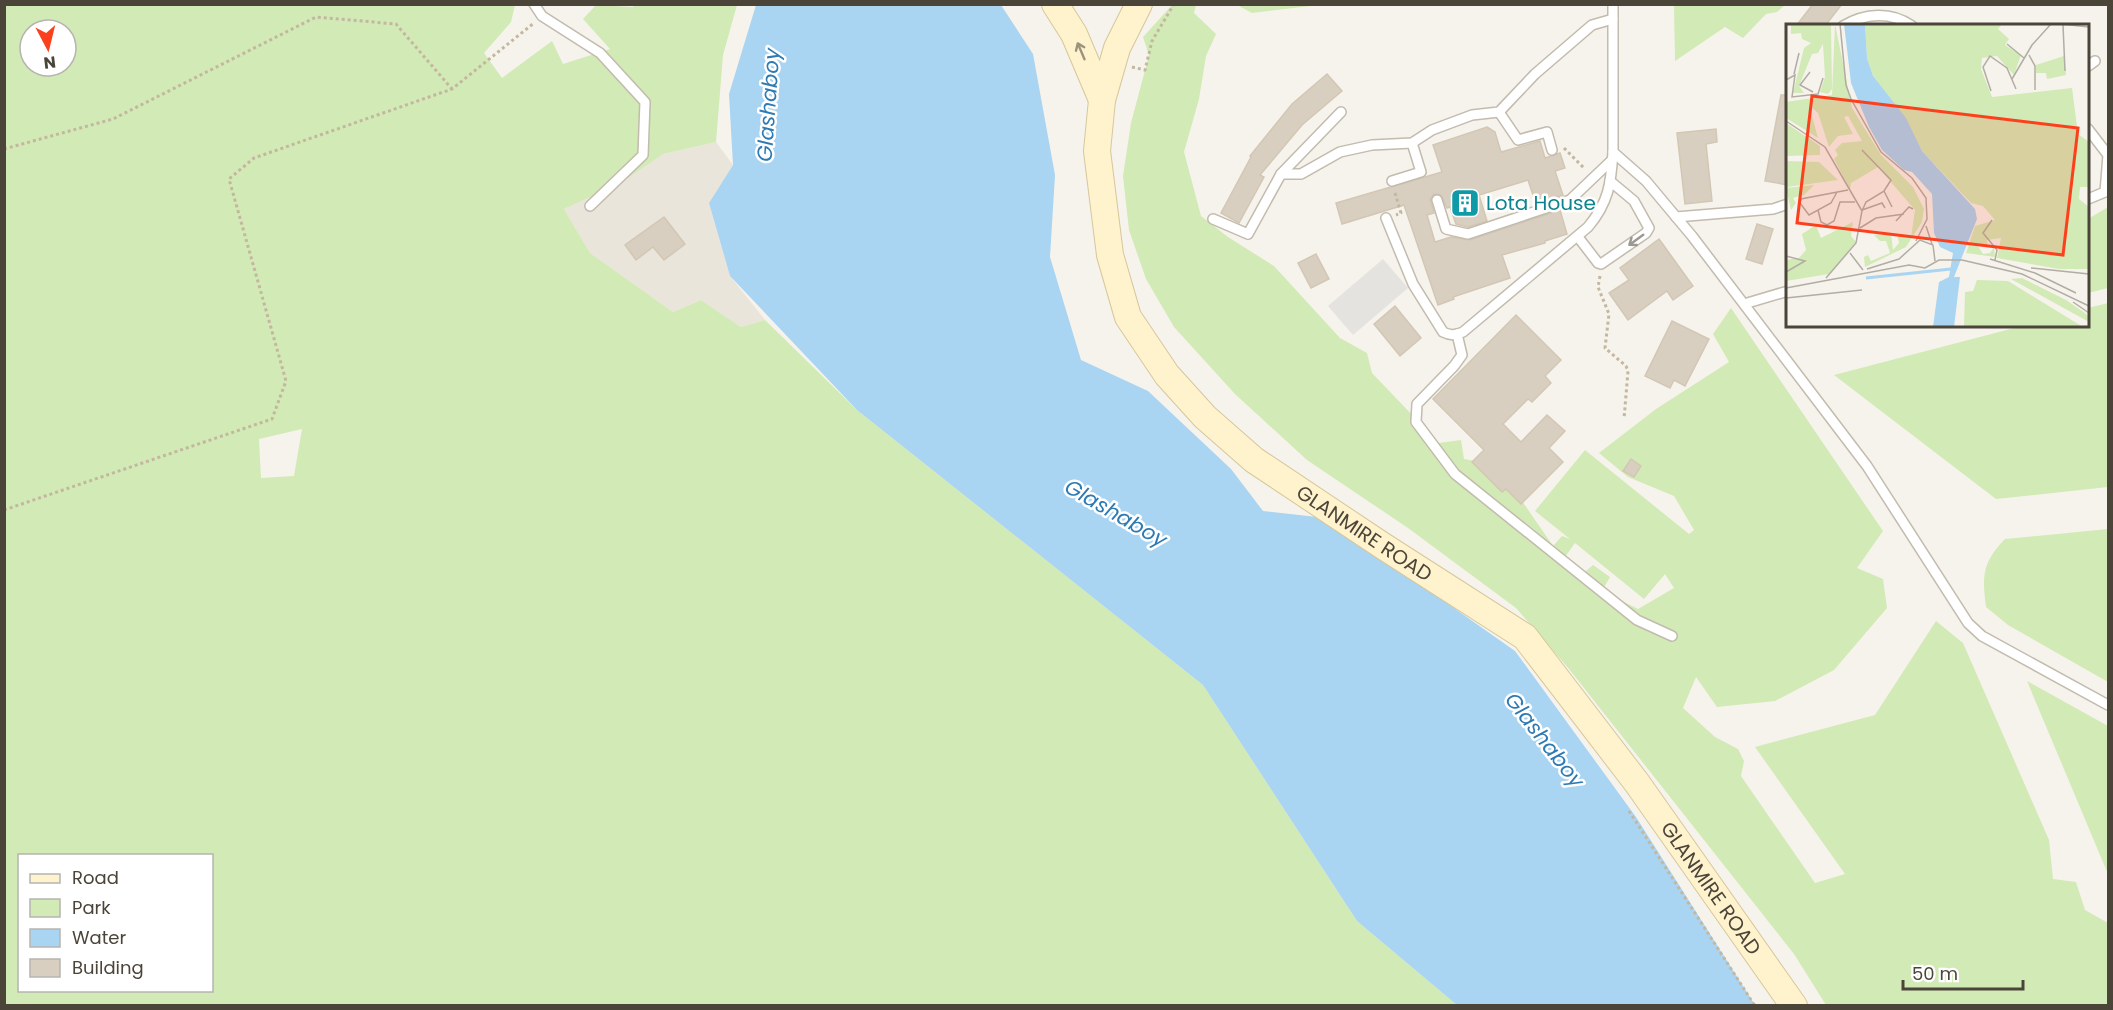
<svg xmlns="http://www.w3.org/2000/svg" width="2113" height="1010" font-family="Poppins,sans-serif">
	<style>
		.residential { fill: #eae5da }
		.green { fill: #d2eab5; fill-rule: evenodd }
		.parking { fill: #e5e3e0 }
		.water { fill: #a9d4f2 }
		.building { fill: #d8cfc1; stroke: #d3c7b4; stroke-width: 1.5 }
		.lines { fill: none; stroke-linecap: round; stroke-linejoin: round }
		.service-casing { stroke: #c2bbae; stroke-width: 12 }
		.secondary-casing { stroke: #d6c79b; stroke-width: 28 }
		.path { stroke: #c4b79f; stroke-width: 3; stroke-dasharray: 3 3; stroke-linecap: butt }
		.service { stroke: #fff; stroke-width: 9 }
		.secondary { stroke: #fff3cd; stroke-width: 26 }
		.oneway { stroke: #9c937c }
		.oneway2 { stroke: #9c9892 }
		.labels { text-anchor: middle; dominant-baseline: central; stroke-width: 5; stroke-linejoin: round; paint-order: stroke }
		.culture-label { font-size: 20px; fill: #0d838f; stroke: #fff; text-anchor: start }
		.street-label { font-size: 20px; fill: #4b4439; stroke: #fff }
		.water-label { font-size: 21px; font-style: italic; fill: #2e7ab2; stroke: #fff }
		.inset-river { fill: none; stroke: #a9d4f2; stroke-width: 3 }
		.inset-road { fill: none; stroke: #b2ada4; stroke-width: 1.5 }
		.view { fill: #fc3f1d; fill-opacity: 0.15; stroke: #fc3f1d; stroke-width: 3 }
		.inset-edge { fill: none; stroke: #4b4439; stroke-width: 3 }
	</style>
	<rect width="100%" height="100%" fill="#f6f3ec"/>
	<path class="residential" d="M716,142L733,165L709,203L730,276L765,320L741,327L701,300L673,312L590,253L564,209L621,183L663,154Z"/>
	<g class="green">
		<path d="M5,4L515,5L511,22L484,53L502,78L552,41L563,64L610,49L583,19L596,5L633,7L636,4L737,5L723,55L716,142L663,154L621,183L564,209L590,253L673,312L701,300L741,327L765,320L857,410L1203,685L1357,921L1457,1005L5,1006ZM30,30H66V66H30ZM302,429L294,476L261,478L259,439ZM20,856H212V990H20Z"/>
		<path d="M1173,4L1196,5L1194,13L1216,34L1206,56L1199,99L1184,152L1201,216L1228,237L1274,266L1340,338L1367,353L1372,373L1439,443L1461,440L1464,459L1486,463L1485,476L1520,498L1553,546L1562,536L1570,539L1535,511L1585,450L1689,534L1694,530L1674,496L1628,477L1599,453L1656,409L1729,362L1713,334L1731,308L1883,531L1857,568L1883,579L1887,608L1834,670L1775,701L1717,707L1696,677L1683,708L1715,737L1738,749L1744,761L1741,776L1815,883L1845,874L1755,747L1875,715L1936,621L1963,643L2049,840L2053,879L2076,882L2085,910L2108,923V1005L2036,1006L2029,1004L2025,1006L1826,1005L1794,954L1569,669L1516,608L1408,528L1307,460L1235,394L1174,327L1146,279L1129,230L1123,176L1131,123L1149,55L1143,37ZM1575,543L1644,599L1665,574L1674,588L1638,609L1602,591L1610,577L1593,565L1579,577L1565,557Z"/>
		<path d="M1319,5L1252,13L1237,5L1319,4Z"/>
		<path d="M1674,5V4L1785,5L1777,12L1766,14L1743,38L1725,27L1675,61Z"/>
		<path d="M2108,207V288L2088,293V219Z"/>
		<path d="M2108,303V487L1996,499L1834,375L2022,326H2088V308Z"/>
		<path d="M2108,529V682L2008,625L1986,607C1982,576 1982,563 2005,539Z"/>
		<path d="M2027,681L2108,726V874Z"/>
	</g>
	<path class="parking" d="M1383,259L1408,288L1353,335L1328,306Z"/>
	<path class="water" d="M756,5H1001L1033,54L1055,175L1050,257L1081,360L1148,391L1231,469L1263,511L1326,518L1515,651L1636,817L1755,1005H1457L1357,921L1203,685L857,410L730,276L709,203L733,165L729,94Z"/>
	<g class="building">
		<path d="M1813,4H1842L1825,26H1796Z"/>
		<path d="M1327,74L1342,91L1302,125L1260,175L1264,177L1239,223L1221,213L1251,157L1250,156L1292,104Z"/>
		<path d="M1781,95H1788V185L1765,181Z"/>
		<path d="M1487,127L1495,132L1501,152L1540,141L1545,158L1560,153L1565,168L1555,171L1563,195L1536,204L1528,180L1479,195L1487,221L1468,227L1456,224L1450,207L1447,208L1441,195L1434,194L1430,199L1434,213L1427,215L1435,242L1451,237L1470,240L1560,210L1567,234L1545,241V243L1502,255L1510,278L1453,297L1454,299L1438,305L1404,205L1342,224L1336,203L1442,172L1433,145Z"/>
		<path d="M1716,129L1717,142L1706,144L1712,201L1685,204L1677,133Z"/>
		<path d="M664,217L685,244L664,260L653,247L636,260L625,245Z"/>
		<path d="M1757,224L1773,229L1762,264L1746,259Z"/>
		<path d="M1659,239L1693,286L1673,300L1667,291L1628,320L1609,293L1629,280L1620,268Z"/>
		<path d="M1316,254L1329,279L1311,288L1298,263Z"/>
		<path d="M1395,306L1421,338L1400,356L1374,324Z"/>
		<path d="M1516,315L1561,360L1545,376L1551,383L1532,402L1528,399L1503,424L1521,442L1547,415L1565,431L1549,448L1563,462L1521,504L1506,489L1502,492L1472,462L1484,450L1433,399Z"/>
		<path d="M1672,321L1709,339L1685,386L1674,380L1670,388L1645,376Z"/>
		<path d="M1631,459L1641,466L1634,477L1623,471Z"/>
	</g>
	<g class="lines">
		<g class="service-casing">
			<g id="service">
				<path d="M534,4L542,16L600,53L645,102L643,155L590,206"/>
				<path d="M1613,4V152L1646,181L1692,236L1867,466L1968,623L1982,636L2108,705"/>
				<path d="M1843,26C1865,13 1891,11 1912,26"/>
				<path d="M2088,66L2095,61"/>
				<path d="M1499,112L1518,140L1547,132L1552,150"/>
				<path d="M2088,129L2108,155L2105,192L2088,199"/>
				<path d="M1281,174H1301L1340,152L1372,145L1412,143L1432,130L1472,115L1499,112L1535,74L1592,25L1613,19"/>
				<path d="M1392,181L1421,172L1412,143"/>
				<path d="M1437,200L1446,229L1468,234L1570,200L1612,160"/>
				<path d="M1676,217L1773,209L1788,204"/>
				<path d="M1386,218L1413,284L1443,332C1451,336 1455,335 1463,332L1588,227C1609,202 1611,183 1613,152"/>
				<path d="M1213,219L1248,234L1281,174L1341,112"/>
				<path d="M1578,237L1598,263L1601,264L1646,233L1649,228L1634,201L1610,181"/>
				<path d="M1744,304L1788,291"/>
				<path d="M1457,334L1462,355L1454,366L1417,404L1416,422L1455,474L1637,620L1672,636"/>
			</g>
		</g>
		<g class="secondary-casing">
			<g id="secondary">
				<path d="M1055,4L1074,34L1102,100"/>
				<path id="s1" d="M1139,4L1117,48L1102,100L1097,151L1110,255L1128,317L1167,375L1205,417L1254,460L1383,546L1525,637L1637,783L1794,1006"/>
			</g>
		</g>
		<g class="path">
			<path d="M1132,67L1145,70L1152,41L1174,4"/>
			<path d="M1564,148L1585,169"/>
			<path d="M4,149L113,119L316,17L396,24L452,89"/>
			<path d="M1395,193L1401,213L1396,215"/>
			<path d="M1600,276L1598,287L1609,314L1605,348L1626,366L1628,371L1624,419"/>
			<path d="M4,510L272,419L286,381L229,179L254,158L452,89L534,23"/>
			<path d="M1629,811L1755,1006"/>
		</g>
		<use href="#service" class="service"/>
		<use href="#secondary" class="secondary"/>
	</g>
	<defs><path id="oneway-shaft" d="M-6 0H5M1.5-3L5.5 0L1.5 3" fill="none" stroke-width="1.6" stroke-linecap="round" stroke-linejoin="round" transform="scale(1.5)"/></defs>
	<use class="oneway" href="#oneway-shaft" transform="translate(1081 51) rotate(-113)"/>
	<use class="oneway2" href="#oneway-shaft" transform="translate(1636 240) rotate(144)"/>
	<defs>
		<g id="building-square" transform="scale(1.5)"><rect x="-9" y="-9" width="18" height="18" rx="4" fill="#0f9aa8" stroke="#fff"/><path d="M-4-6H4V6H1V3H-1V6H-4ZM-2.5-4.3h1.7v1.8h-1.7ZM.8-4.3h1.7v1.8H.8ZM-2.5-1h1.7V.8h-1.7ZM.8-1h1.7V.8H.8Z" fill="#fff"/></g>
	</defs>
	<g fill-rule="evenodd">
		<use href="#building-square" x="1465" y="203"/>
	</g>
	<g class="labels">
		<g class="culture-label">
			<text x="1486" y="203">Lota House</text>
		</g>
		<g class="street-label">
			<text stroke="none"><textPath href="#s1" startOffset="648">GLANMIRE ROAD</textPath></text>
			<text stroke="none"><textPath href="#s1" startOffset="1152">GLANMIRE ROAD</textPath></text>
		</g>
		<g class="water-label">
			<text transform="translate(768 105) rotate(-86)">Glashaboy</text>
			<text transform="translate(1116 513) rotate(30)">Glashaboy</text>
			<text transform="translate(1545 740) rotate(52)">Glashaboy</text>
		</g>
	</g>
	<g transform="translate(1786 24)">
		<rect width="303" height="303" fill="#f6f3ec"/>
		<path d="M5,0H45L46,65L42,70L34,68L39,53L37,20L32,29L26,30L13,62L18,69H7L18,24L25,19L16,15L15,9L5,10ZM49,0L66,84L95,131L127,163L138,185L136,198L120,223L79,243L78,233L82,231L85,237L104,229L100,217H94L88,211L105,209L107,226L113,219L111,210L125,214L129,186L92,143L65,159L64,166L48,135L52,131L49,126L56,119L76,117L62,92L58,93L67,110L52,112L43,123L32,89L23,81L32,114L0,94V78L46,71ZM79,0H216L212,5L223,15L219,21L235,31L228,51L211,32L196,34L195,45L206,73L286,64L292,110L303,118V163H294L293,175L303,183V245H273L211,234L215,214L201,216L202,222H192L197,230L204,229L208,223L209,233L180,229L189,202L209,196L197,182L185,179L136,127L120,95L87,52L81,34ZM278,32L280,51L261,55L260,49H250V41ZM0,99L34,122V131L0,132ZM0,137L33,138L52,156L1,163ZM28,161L18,171L7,174L10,179L5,186L0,164ZM67,198L65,212L70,218L43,250L0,257V236L13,234L20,226L16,210L30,201L35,214ZM236,254L280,276L303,292V298L225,255ZM191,256L222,257L297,303H178L179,268L187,267Z" fill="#d2eab5"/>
		<path d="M58,0H79L81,34L87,52L120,94L136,127L189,185L191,195L168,253H174L168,303H147L153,258L163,253L167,229L154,223L148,209L146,170L126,148L118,146L96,126L83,103L65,59Z" fill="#a9d4f2"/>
		<path class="inset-river" d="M80,254L165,245"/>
		<path class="inset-road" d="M54,0L60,61L65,75L95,128L126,154L140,174L141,195L130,217M275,0L303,3M277,1L279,47M221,20L238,34M243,31L249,42V66M24,48L14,61L27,68M8,50L13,29M226,55L246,21L265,0M0,56L9,51L6,73L32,70L37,54M205,67L197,43L204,32L221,44L230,65M0,97L39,123L76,187L70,219L40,254M76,126L105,156L98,167M51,168L45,179L23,191L14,179L15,175L62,166M32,186L35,198L41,201L48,197L54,178H69M76,186L96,179L99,184M76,187L80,178L98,167L106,183M206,196L197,209L211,226L209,236M110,197L123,183L127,185M140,202L146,220M74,204L90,194L118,190M64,229L77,246M0,232L19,237L0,248M204,235L249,249L290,269M245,244L303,250M81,245L113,235L134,216L147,221L149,237M0,264L123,241L139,244L153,236H176L236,250L303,282M0,274L76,266M287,278L303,289"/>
		<path class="view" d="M26,72L292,104L277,231L11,199Z"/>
		<rect width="303" height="303" class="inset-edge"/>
	</g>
	<rect width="2113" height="1010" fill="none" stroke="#4b4439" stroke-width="12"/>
	<rect x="18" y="854" width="195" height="138" fill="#ffffff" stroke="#b7b4b0" stroke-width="1.5"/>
	<rect x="30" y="874" width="30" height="9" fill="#fff3cd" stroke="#b7b4b0" stroke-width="1.5"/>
	<text x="72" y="884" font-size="18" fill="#4b4439">Road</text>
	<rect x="30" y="899" width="30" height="18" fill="#d2eab5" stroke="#b7b4b0" stroke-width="1.5"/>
	<text x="72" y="914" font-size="18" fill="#4b4439">Park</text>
	<rect x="30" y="929" width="30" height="18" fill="#a9d4f2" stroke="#b7b4b0" stroke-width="1.5"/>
	<text x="72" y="944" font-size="18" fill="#4b4439">Water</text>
	<rect x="30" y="959" width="30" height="18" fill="#d8cfc1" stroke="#b7b4b0" stroke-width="1.5"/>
	<text x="72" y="974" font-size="18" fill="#4b4439">Building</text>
	<g transform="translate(48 48) rotate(173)"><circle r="28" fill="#ffffff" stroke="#b7b4b0" stroke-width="1.5"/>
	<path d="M0-4.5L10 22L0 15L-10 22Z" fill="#fc3f1d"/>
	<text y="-9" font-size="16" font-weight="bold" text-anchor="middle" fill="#4b4439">N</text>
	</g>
	<path d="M1903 980v9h120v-9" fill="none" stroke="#4b4439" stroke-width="3"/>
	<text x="1912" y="980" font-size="18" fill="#4b4439" stroke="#ffffff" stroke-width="4.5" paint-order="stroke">50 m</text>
</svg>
